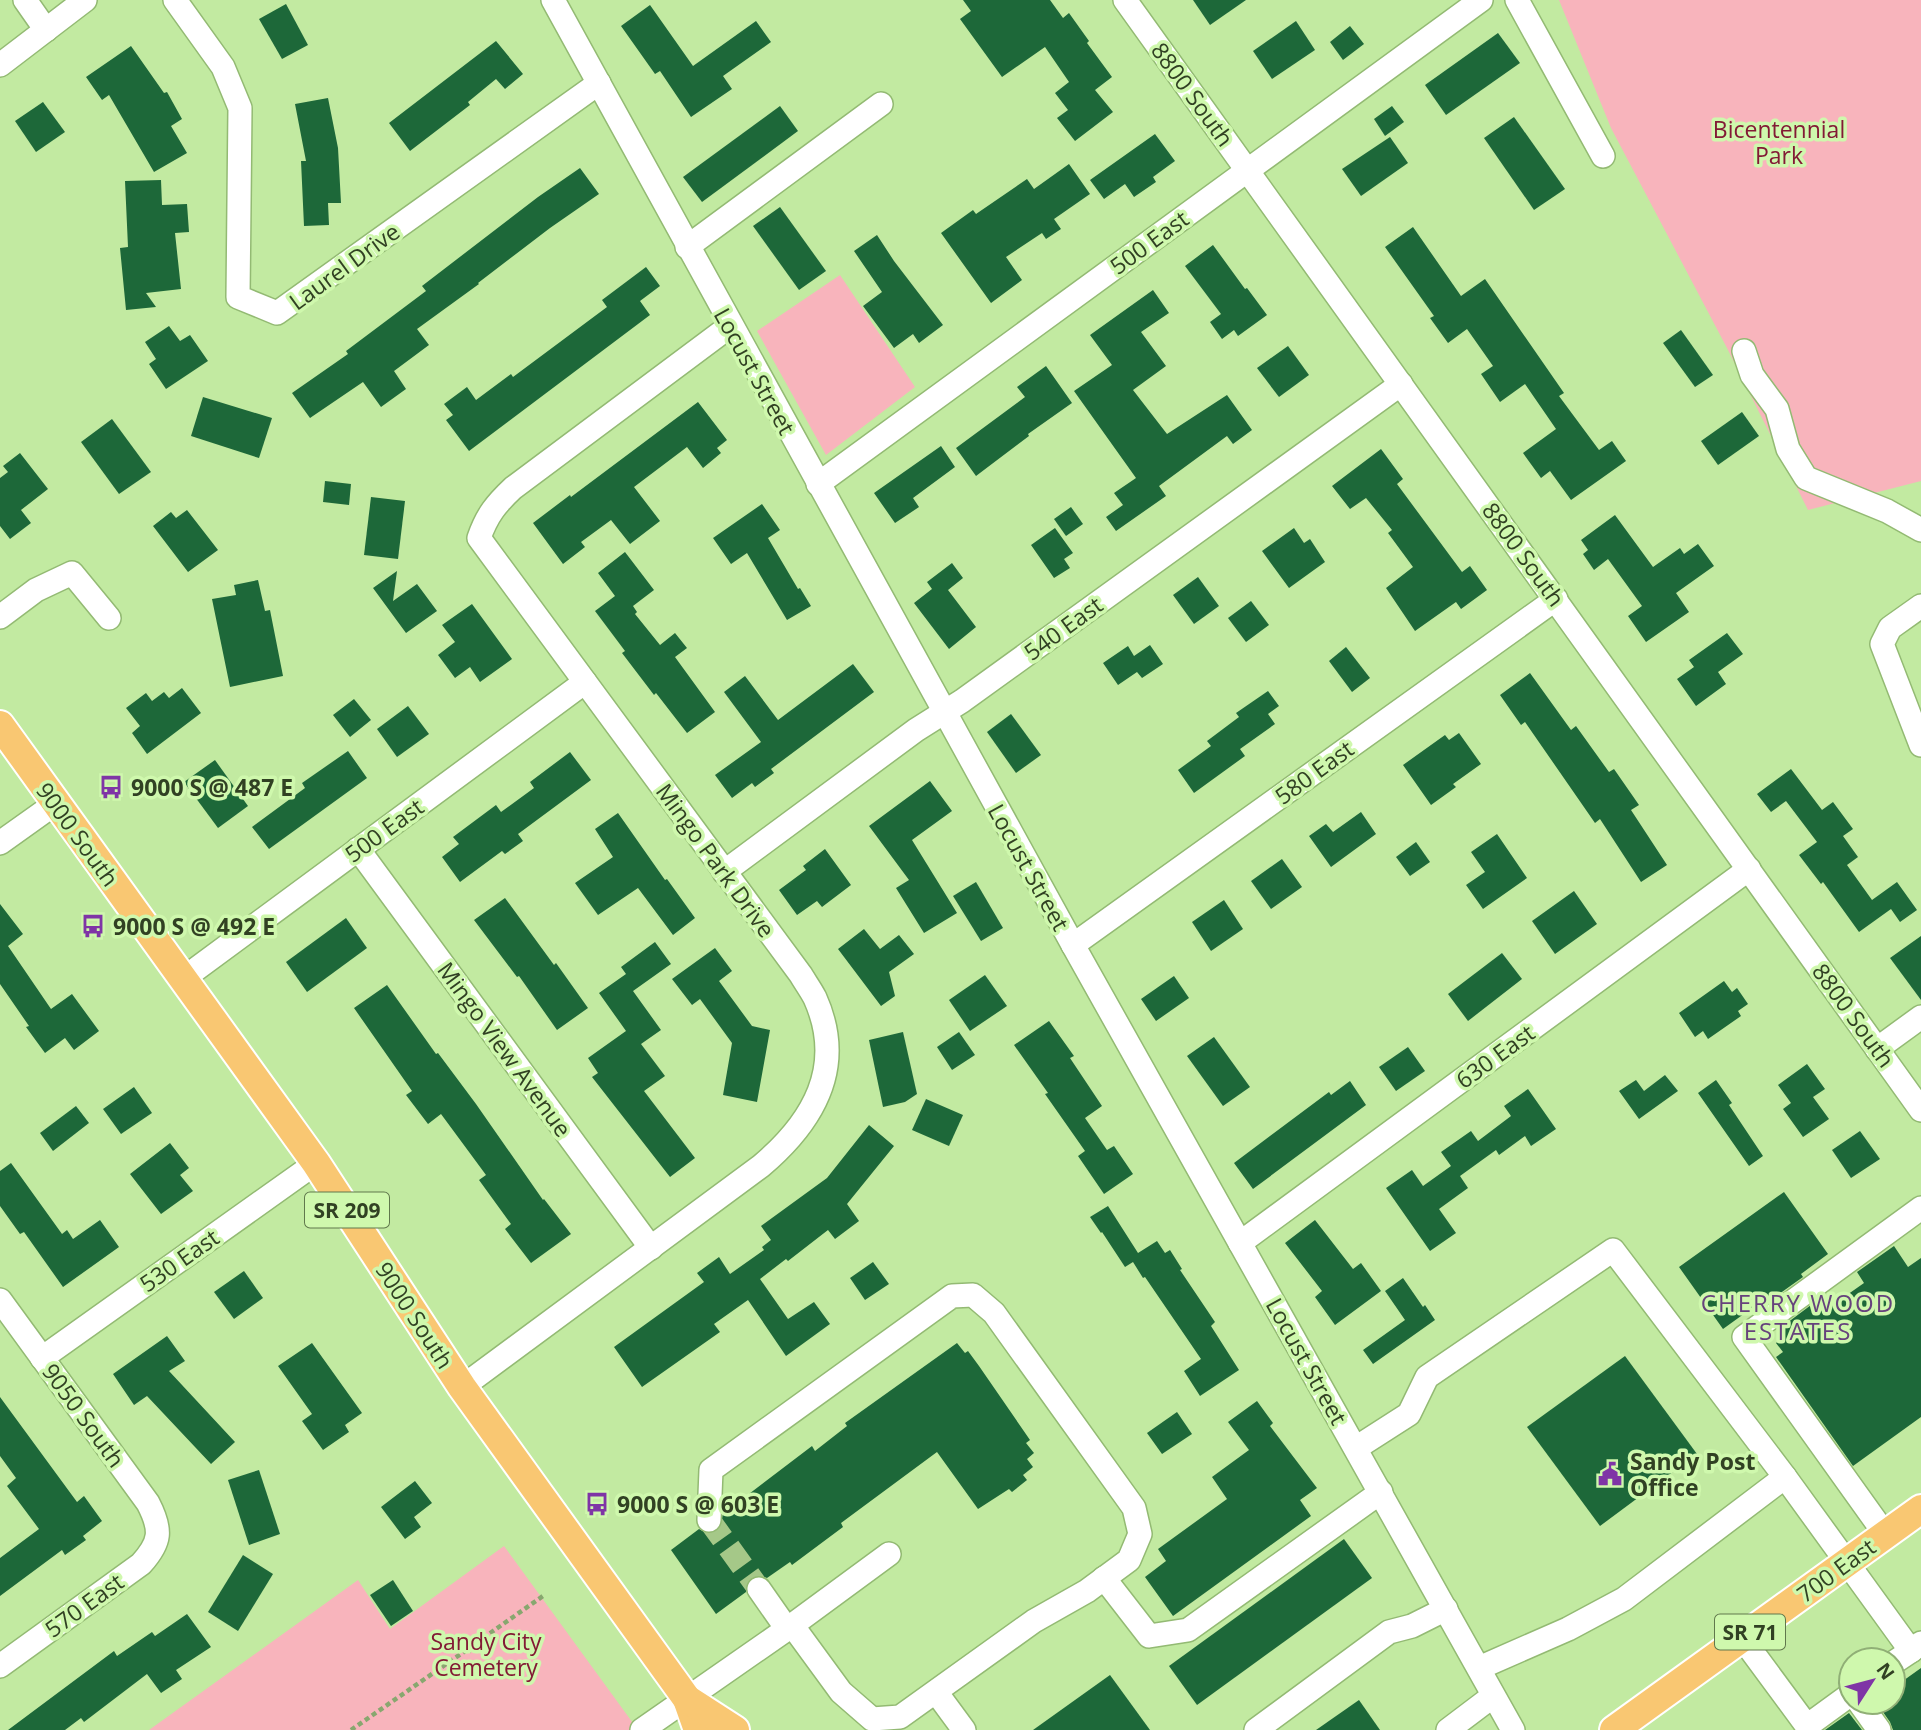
<svg xmlns="http://www.w3.org/2000/svg" width="1921" height="1730" font-family="'Open Sans',sans-serif">
	<style>
		.green { fill: #f8b4bc }
		.building { fill: #1d6839 }
		.lines { fill: none; stroke-linecap: round; stroke-linejoin: round }
		.minor-tunnel { stroke: #a5c888; stroke-width: 23; stroke-dasharray: 23 11; stroke-linecap: butt }
		.minor-casing { stroke: #93ba73; stroke-width: 26 }
		.major-casing { stroke: #fff; stroke-width: 32 }
		.path { stroke: #88a76f; stroke-width: 4.5; stroke-dasharray: 5 3.5; stroke-linecap: butt }
		.minor { stroke: #fff; stroke-width: 23 }
		.major { stroke: #f9c772; stroke-width: 28 }
		.labels { text-anchor: middle; dominant-baseline: central; stroke-width: 7; stroke-linejoin: round; paint-order: stroke }
		.shield { fill: #cff8ad; stroke: #60784c; stroke-width: 2 }
		.shield-label { font-size: 21px; font-weight: bold; fill: #314123 }
		.street-label { font-size: 23px; fill: #314123; stroke: #cff8ad }
		.park-label { font-size: 23px; fill: #821a35; stroke: #cff8ad }
		.poi-label { font-size: 23px; font-weight: bold; fill: #314123; stroke: #cff8ad; text-anchor: start }
		.neighbourhood-label { font-size: 24px; letter-spacing: 2px; fill: #66427c; stroke: #cff8ad }
	</style>
	<rect width="100%" height="100%" fill="#c2eaa1"/>
	<g class="green">
		<path d="M1559,0H1921V481L1808,510L1727,348L1611,128Z"/>
		<path d="M840,275L915,387L826,455L757,331Z"/>
		<path d="M504,1546L638,1730H149L358,1580L390,1629Z"/>
	</g>
	<g class="building">
		<path d="M963,0H1050L1063,18L1069,13L1089,41L1087,43L1112,77L1095,90L1113,112L1075,141L1057,118L1068,110L1055,93L1069,82L1045,47L1002,77L960,19L971,11Z"/>
		<path d="M1193,0H1246L1210,25Z"/>
		<path d="M286,4L308,45L282,59L259,19Z"/>
		<path d="M650,5L693,66L756,21L771,42L723,76L732,89L691,117L660,71L655,74L621,26Z"/>
		<path d="M1296,21L1315,50L1272,79L1253,51Z"/>
		<path d="M1350,26L1364,44L1343,60L1330,42Z"/>
		<path d="M1498,33L1520,63L1446,115L1425,85Z"/>
		<path d="M496,41L523,74L505,89L496,79L468,102L470,105L410,151L389,123Z"/>
		<path d="M131,46L164,93L167,92L182,119L171,126L187,153L154,172L109,95L102,100L86,77Z"/>
		<path d="M328,98L338,148L341,203H328L329,225L304,226L301,161H306L295,104Z"/>
		<path d="M43,102L65,132L36,152L15,121Z"/>
		<path d="M780,106L798,131L702,202L683,177Z"/>
		<path d="M1392,106L1404,122L1385,136L1374,119Z"/>
		<path d="M1514,117L1565,189L1534,210L1484,138Z"/>
		<path d="M1155,134L1175,161L1153,177L1156,182L1134,197L1125,184L1104,199L1090,180Z"/>
		<path d="M1390,137L1408,163L1361,196L1342,169Z"/>
		<path d="M1069,164L1090,194L1054,219L1061,229L1046,239L1042,233L1006,257L1022,280L991,303L941,233L973,210L976,214L1027,179L1034,189Z"/>
		<path d="M580,168L599,194L550,228L478,283L479,284L417,329L429,345L394,371L406,389L381,407L363,382L310,418L292,393L348,354L346,351L426,291L422,286L538,197Z"/>
		<path d="M161,180L162,205L187,204L189,232L175,233L181,289L146,293L156,307L126,310L120,248L128,247L125,181Z"/>
		<path d="M780,207L826,271L799,290L753,226Z"/>
		<path d="M1413,227L1461,296L1485,279L1564,393L1559,396L1599,450L1612,441L1626,461L1571,500L1550,471L1541,478L1523,453L1556,429L1525,384L1500,402L1481,374L1493,366L1467,329L1448,343L1430,318L1434,316L1385,247Z"/>
		<path d="M877,235L894,261L943,325L919,343L913,334L894,348L863,306L882,292L854,251Z"/>
		<path d="M1213,245L1245,289L1247,288L1267,315L1238,336L1234,330L1222,339L1210,322L1221,314L1185,266Z"/>
		<path d="M646,267L660,286L640,301L650,315L469,451L446,420L453,415L444,404L467,387L476,400L511,374L513,377L607,307L602,300Z"/>
		<path d="M1153,290L1169,313L1141,332L1166,366L1133,390L1167,434L1227,395L1252,430L1233,444L1227,436L1159,486L1166,496L1116,531L1106,517L1123,505L1114,493L1136,478L1074,391L1112,365L1090,335Z"/>
		<path d="M169,326L180,341L190,335L208,361L166,389L149,364L156,359L145,342Z"/>
		<path d="M1681,330L1713,375L1695,387L1663,343Z"/>
		<path d="M1288,346L1309,375L1279,397L1257,368Z"/>
		<path d="M1046,366L1072,403L1028,434L1029,436L976,476L956,448L1025,397L1017,387Z"/>
		<path d="M203,397L272,418L259,458L191,436Z"/>
		<path d="M698,402L727,440L717,448L721,453L703,468L687,447L634,487L660,521L630,544L611,520L581,542L585,547L563,564L533,523L570,495L571,497Z"/>
		<path d="M1742,412L1759,436L1718,465L1701,441Z"/>
		<path d="M112,419L151,472L119,494L81,442Z"/>
		<path d="M941,446L955,467L913,498L919,507L895,523L874,493Z"/>
		<path d="M1381,449L1403,479L1397,484L1462,572L1470,566L1487,590L1461,609L1456,602L1415,631L1386,588L1413,567L1388,533L1392,530L1366,498L1350,509L1332,486Z"/>
		<path d="M20,453L48,489L21,510L31,523L10,539L0,526V478L8,472L3,466Z"/>
		<path d="M325,481L351,484L349,505L323,502Z"/>
		<path d="M371,497L405,501L398,559L364,555Z"/>
		<path d="M762,504L780,530L768,538L798,589L800,588L811,606L787,620L747,553L731,564L713,538Z"/>
		<path d="M1071,507L1083,524L1066,536L1054,519Z"/>
		<path d="M187,510L218,550L188,572L153,526L171,512L176,518Z"/>
		<path d="M1615,515L1653,567L1680,548L1684,554L1698,544L1714,566L1676,593L1689,612L1646,642L1628,616L1642,606L1608,559L1594,570L1583,554L1588,550L1581,540Z"/>
		<path d="M1055,528L1073,553L1064,559L1070,568L1054,578L1031,545Z"/>
		<path d="M1294,528L1304,543L1310,539L1325,562L1289,588L1262,551Z"/>
		<path d="M625,552L654,590L633,606L637,612L635,614L660,645L675,633L687,648L675,657L715,712L687,733L656,693L654,695L622,653L625,651L595,611L615,596L598,573Z"/>
		<path d="M952,563L963,578L948,590L976,627L949,649L914,603L932,589L927,582Z"/>
		<path d="M397,571L393,601L417,584L437,611L406,633L373,588Z"/>
		<path d="M1198,577L1219,606L1194,624L1173,595Z"/>
		<path d="M258,580L265,611L270,610L283,676L230,687L212,599L236,595L234,585Z"/>
		<path d="M1251,601L1269,625L1246,642L1228,618Z"/>
		<path d="M472,604L512,659L480,682L470,667L455,678L438,655L455,642L442,625Z"/>
		<path d="M1727,633L1743,654L1718,672L1726,684L1696,706L1677,679L1694,667L1689,660Z"/>
		<path d="M1150,645L1163,664L1142,678L1137,672L1118,685L1103,663L1128,646L1134,656Z"/>
		<path d="M1346,647L1370,678L1352,692L1329,661Z"/>
		<path d="M853,664L874,692L771,769L774,773L755,787L752,783L732,798L715,775L761,742L724,692L745,676L778,720Z"/>
		<path d="M1530,673L1571,730L1576,726L1609,772L1614,769L1639,805L1631,810L1667,865L1641,882L1600,819L1595,823L1525,722L1521,725L1500,695Z"/>
		<path d="M182,688L201,713L147,754L132,733L140,726L126,708L146,693L152,701L164,692L169,698Z"/>
		<path d="M1268,691L1279,706L1268,714L1275,724L1240,749L1245,756L1194,793L1178,770L1211,746L1207,741L1239,717L1236,713Z"/>
		<path d="M354,699L371,720L350,737L333,715Z"/>
		<path d="M408,706L429,734L397,757L377,729Z"/>
		<path d="M1011,714L1041,755L1016,773L987,732Z"/>
		<path d="M1459,733L1481,764L1453,784L1456,787L1431,805L1403,765L1445,735L1449,740Z"/>
		<path d="M348,751L367,778L269,849L252,827L305,788L302,783Z"/>
		<path d="M570,752L591,780L518,834L523,841L505,854L502,851L460,882L442,857L459,844L453,837L496,805L501,812L534,788L530,782Z"/>
		<path d="M215,760L248,806L218,828L184,782Z"/>
		<path d="M1791,769L1822,810L1833,802L1853,829L1843,836L1858,857L1847,865L1872,900L1897,882L1917,910L1900,922L1891,909L1859,932L1823,882L1821,884L1799,855L1817,842L1786,801L1771,812L1757,794Z"/>
		<path d="M930,781L952,811L912,840L957,913L924,933L896,888L909,880L869,826Z"/>
		<path d="M1361,812L1376,834L1331,867L1309,836L1326,824L1333,832Z"/>
		<path d="M618,813L665,880L667,879L695,918L673,935L638,888L598,915L575,883L613,857L595,829Z"/>
		<path d="M1497,834L1527,878L1483,909L1466,885L1485,872L1471,852Z"/>
		<path d="M1416,842L1430,862L1410,876L1396,857Z"/>
		<path d="M825,849L851,885L822,907L817,901L797,915L779,890L806,870L803,866Z"/>
		<path d="M1282,859L1302,887L1271,909L1251,881Z"/>
		<path d="M976,882L1003,928L981,941L953,896Z"/>
		<path d="M1574,891L1597,924L1555,954L1532,921Z"/>
		<path d="M505,898L554,965L556,963L588,1008L557,1030L519,976L517,977L474,920Z"/>
		<path d="M1224,900L1243,929L1211,951L1192,922Z"/>
		<path d="M0,904L23,934L8,946L51,1009L72,994L99,1031L74,1050L65,1038L45,1053L26,1027L29,1026L0,984Z"/>
		<path d="M346,918L367,948L307,992L286,962Z"/>
		<path d="M864,929L880,949L899,935L914,954L889,972L895,996L881,1006L838,949Z"/>
		<path d="M1921,936V1000L1890,958Z"/>
		<path d="M655,942L671,964L633,991L661,1030L641,1044L665,1076L644,1091L695,1158L670,1177L592,1077L598,1073L588,1058L626,1031L599,993L626,974L621,967Z"/>
		<path d="M715,948L732,971L719,981L752,1026L770,1030L757,1102L723,1095L732,1043L700,999L692,1005L672,979Z"/>
		<path d="M1502,953L1522,979L1468,1021L1448,994Z"/>
		<path d="M985,975L1007,1006L970,1031L949,1000Z"/>
		<path d="M1174,976L1189,998L1156,1021L1141,999Z"/>
		<path d="M1724,981L1732,992L1737,988L1748,1004L1738,1011L1741,1016L1708,1039L1703,1031L1695,1037L1679,1013Z"/>
		<path d="M387,985L436,1054L438,1053L476,1104L543,1200L544,1199L571,1234L531,1263L505,1229L511,1224L479,1180L486,1175L441,1114L428,1124L406,1095L412,1091L354,1008Z"/>
		<path d="M1049,1021L1074,1056L1070,1058L1102,1106L1085,1118L1107,1150L1114,1146L1133,1174L1104,1194L1078,1156L1085,1151L1045,1094L1048,1093L1014,1045Z"/>
		<path d="M903,1032L917,1094L905,1102L883,1107L869,1040Z"/>
		<path d="M959,1032L975,1055L952,1070L937,1047Z"/>
		<path d="M1214,1037L1250,1087L1223,1106L1187,1056Z"/>
		<path d="M1408,1047L1425,1071L1396,1091L1379,1067Z"/>
		<path d="M1807,1064L1825,1089L1813,1097L1829,1119L1803,1137L1783,1109L1791,1103L1778,1085Z"/>
		<path d="M1665,1075L1678,1091L1639,1119L1619,1091L1636,1080L1644,1091Z"/>
		<path d="M1716,1080L1732,1103L1729,1105L1763,1156L1749,1166L1698,1093Z"/>
		<path d="M1350,1081L1366,1105L1253,1189L1234,1163L1329,1092L1331,1095Z"/>
		<path d="M134,1087L152,1113L121,1134L103,1109Z"/>
		<path d="M1528,1089L1556,1129L1531,1146L1525,1136L1499,1155L1496,1150L1460,1176L1468,1188L1439,1209L1456,1233L1430,1251L1386,1188L1412,1170L1423,1186L1451,1166L1441,1152L1471,1131L1478,1141L1511,1116L1504,1106Z"/>
		<path d="M926,1099L963,1115L949,1146L912,1130Z"/>
		<path d="M76,1106L89,1123L53,1151L40,1133Z"/>
		<path d="M869,1125L894,1146L847,1204L859,1221L835,1239L828,1230L788,1261L786,1259L760,1279L788,1319L814,1302L830,1324L786,1356L748,1300L714,1324L720,1332L642,1387L614,1347L704,1282L697,1273L719,1257L730,1274L764,1250L762,1247L771,1240L761,1226L827,1178Z"/>
		<path d="M1860,1131L1880,1159L1851,1178L1832,1150Z"/>
		<path d="M170,1143L189,1168L180,1175L193,1191L161,1214L130,1174Z"/>
		<path d="M11,1163L62,1234L67,1230L73,1239L100,1220L119,1247L63,1287L24,1232L20,1234L0,1206V1171Z"/>
		<path d="M1784,1192L1828,1254L1801,1274L1803,1277L1762,1306L1759,1303L1723,1329L1679,1267Z"/>
		<path d="M1108,1206L1138,1253L1157,1241L1165,1253L1170,1250L1182,1269L1180,1270L1215,1322L1211,1326L1239,1370L1200,1396L1184,1371L1201,1359L1145,1277L1143,1278L1133,1262L1125,1267L1102,1232L1101,1233L1090,1217Z"/>
		<path d="M1315,1220L1353,1269L1361,1263L1381,1291L1335,1325L1315,1297L1322,1291L1285,1243Z"/>
		<path d="M1894,1246L1908,1267L1921,1258V1417L1853,1466L1776,1357L1783,1352L1776,1343L1784,1337L1779,1329L1819,1299L1827,1309L1864,1283L1857,1272Z"/>
		<path d="M873,1262L889,1284L865,1300L850,1278Z"/>
		<path d="M244,1271L263,1298L234,1319L214,1292Z"/>
		<path d="M1403,1278L1423,1307L1425,1305L1435,1320L1373,1364L1363,1350L1405,1320L1385,1291Z"/>
		<path d="M167,1336L185,1361L169,1371L235,1442L211,1464L147,1396L134,1405L113,1374Z"/>
		<path d="M312,1343L362,1413L345,1425L349,1432L323,1450L302,1421L312,1414L278,1366Z"/>
		<path d="M957,1343L965,1353L968,1351L979,1366L1030,1440L1026,1443L1034,1453L1027,1459L1033,1467L1023,1475L1027,1480L1012,1492L1009,1489L978,1509L937,1452L841,1523L843,1527L792,1565L790,1562L767,1578L758,1575L750,1578L746,1584V1592L716,1614L671,1550L699,1529L708,1534L716,1532L721,1527L723,1512L724,1513L812,1446L815,1451L847,1426L845,1423Z"/>
		<path d="M1625,1356L1697,1454L1600,1526L1527,1427Z"/>
		<path d="M0,1397L77,1502L84,1496L102,1521L83,1536L86,1540L65,1555L62,1550L0,1596V1558L39,1529L7,1486L16,1478L0,1456Z"/>
		<path d="M1257,1401L1273,1423L1270,1426L1317,1488L1300,1500L1311,1516L1173,1616L1145,1577L1166,1561L1158,1549L1227,1499L1212,1477L1249,1450L1228,1422Z"/>
		<path d="M1177,1412L1192,1434L1162,1454L1147,1433Z"/>
		<path d="M259,1470L280,1534L249,1545L228,1480Z"/>
		<path d="M415,1481L432,1503L414,1517L421,1527L405,1539L381,1507Z"/>
		<path d="M1344,1539L1372,1578L1197,1705L1169,1666Z"/>
		<path d="M243,1555L273,1574L238,1631L208,1612Z"/>
		<path d="M393,1580L413,1611L391,1626L370,1595Z"/>
		<path d="M187,1614L211,1647L176,1670L182,1679L161,1693L147,1674L84,1722L81,1718L65,1730H8L114,1651L117,1656L152,1632L155,1636Z"/>
		<path d="M1921,1668V1730H1893L1890,1722L1876,1702H1893V1688Z"/>
		<path d="M1110,1675L1150,1730H1033Z"/>
		<path d="M1359,1700L1380,1730H1316Z"/>
		<path d="M1849,1713L1862,1730H1825Z"/>
	</g>
	<g class="lines">
		<path class="minor-tunnel" d="M709,1520L759,1589"/>
		<g class="minor-casing">
			<g id="minor">
				<path d="M25,0L46,30"/>
				<path d="M175,0L223,67L240,108L238,297L277,313L599,83"/>
				<path d="M553,0L1073,945L1513,1730"/>
				<path d="M1125,0L1921,1110"/>
				<path d="M1517,0L1603,156"/>
				<path d="M0,65L85,0"/>
				<path d="M687,247L881,104"/>
				<path d="M1744,351L1752,375L1777,409L1788,449L1806,478L1887,511L1921,530"/>
				<path d="M818,484L1481,0"/>
				<path d="M1921,606L1890,628L1882,644L1921,745"/>
				<path d="M0,617L36,590L72,573L109,618"/>
				<path d="M0,843L56,803"/>
				<path d="M358,849L651,1248"/>
				<path d="M724,872L916,730L962,701L1401,384"/>
				<path d="M1073,945L1556,599"/>
				<path d="M184,978L585,682"/>
				<path d="M1877,1049L1921,1017"/>
				<path d="M1240,1243L1749,869"/>
				<path d="M0,1300L148,1503C162,1530 161,1542 141,1564L0,1666"/>
				<path d="M42,1358L316,1163"/>
				<path d="M462,1387L761,1166C813,1122 846,1067 815,998C811,990 805,982 801,975L479,538C487,515 496,504 513,488L730,326"/>
				<path d="M1356,1448L1409,1414L1427,1377L1613,1250L1785,1477L1911,1651L1921,1643"/>
				<path d="M709,1520L711,1470L952,1296L973,1295L994,1313L1134,1508L1140,1534L1129,1560L1087,1591L1034,1621L900,1717L872,1719L841,1692L792,1625"/>
				<path d="M1885,1534L1744,1337L1921,1208"/>
				<path d="M1104,1578L1149,1636L1188,1630L1381,1492"/>
				<path d="M759,1589L787,1629"/>
				<path d="M1742,1638L1807,1726L1851,1694"/>
				<path d="M1893,1663L1911,1651"/>
				<path d="M1479,1668L1568,1629L1624,1599L1785,1477"/>
				<path d="M936,1692L964,1730"/>
				<path d="M1859,1702L1879,1730"/>
				<path d="M642,1730L787,1629L889,1554"/>
				<path d="M1256,1730L1389,1632L1412,1626L1446,1609"/>
				<path d="M1448,1730L1493,1696"/>
			</g>
		</g>
		<g class="major-casing">
			<g id="major">
				<path d="M0,725L316,1163L462,1387L687,1699L698,1730"/>
				<path d="M687,1699L735,1730"/>
				<path d="M1614,1730L1921,1509"/>
			</g>
		</g>
		<g class="path">
			<circle cx="472" cy="1646" r="5"/>
			<path d="M476,1643L543,1596"/>
			<path d="M351,1730L468,1649"/>
		</g>
		<use href="#minor" class="minor"/>
		<use href="#major" class="major"/>
	</g>
	<defs>
		<g id="bus-bare" transform="scale(1.89)"><path d="M-5-6H5V4H4V6H2V4H-2V6H-4V4H-5ZM-3.5-4V0h7V-4ZM-3.5 1.2v1.5H-2V1.2ZM2 1.2v1.5H3.5V1.2Z" fill="#7f35a6" stroke="#cff8ad" stroke-width="2.5" paint-order="stroke"/></g>
		<g id="civic-bare" transform="scale(1.89)"><path d="M-.6-6.5H3V-4.5H.6V-3L4-1V1h2V6H-6V1h2V-1L-.6-3ZM-1.2 2.5V6h2.4V2.5Z" fill="#7f35a6" stroke="#cff8ad" stroke-width="2.5" paint-order="stroke"/></g>
	</defs>
	<g fill-rule="evenodd">
		<use href="#bus-bare" x="111" y="787"/>
		<use href="#bus-bare" x="93" y="926"/>
		<use href="#civic-bare" x="1610" y="1474"/>
		<use href="#bus-bare" x="597" y="1504"/>
	</g>
	<g class="labels">
		<g class="shield">
			<rect x="305" y="1192.5" width="84" height="35" rx="5"/>
			<rect x="1715" y="1614.5" width="70" height="35" rx="5"/>
		</g>
		<g class="shield-label">
			<text x="347" y="1210">SR 209</text>
			<text x="1750" y="1632">SR 71</text>
		</g>
		<g class="street-label">
			<text transform="translate(1193 94) rotate(54)">8800 South</text>
			<text transform="translate(1149 242) rotate(-36)">500 East</text>
			<text transform="translate(344 266) rotate(-36)">Laurel Drive</text>
			<text transform="translate(755 371) rotate(61)">Locust Street</text>
			<text transform="translate(1524 554) rotate(54)">8800 South</text>
			<text transform="translate(1063 628) rotate(-36)">540 East</text>
			<text transform="translate(1314 772) rotate(-36)">580 East</text>
			<text transform="translate(384 830) rotate(-36)">500 East</text>
			<text transform="translate(78 834) rotate(54)">9000 South</text>
			<text transform="translate(716 860) rotate(54)">Mingo Park Drive</text>
			<text transform="translate(1029 867) rotate(61)">Locust Street</text>
			<text transform="translate(1854 1015) rotate(54)">8800 South</text>
			<text transform="translate(505 1049) rotate(54)">Mingo View Avenue</text>
			<text transform="translate(1495 1056) rotate(-36)">630 East</text>
			<text transform="translate(179 1260) rotate(-35)">530 East</text>
			<text transform="translate(415 1315) rotate(57)">9000 South</text>
			<text transform="translate(1307 1361) rotate(61)">Locust Street</text>
			<text transform="translate(84 1415) rotate(54)">9050 South</text>
			<text transform="translate(1836 1570) rotate(-36)">700 East</text>
			<text transform="translate(84 1605) rotate(-36)">570 East</text>
		</g>
		<g class="park-label">
			<text x="1779" y="129">Bicentennial<tspan x="1779" dy="26">Park</tspan></text>
			<text x="486" y="1641">Sandy City<tspan x="486" dy="26">Cemetery</tspan></text>
		</g>
		<g class="poi-label">
			<text x="131" y="787">9000 S @ 487 E</text>
			<text x="113" y="926">9000 S @ 492 E</text>
			<text x="1630" y="1461">Sandy Post<tspan x="1630" dy="26">Office</tspan></text>
			<text x="617" y="1504">9000 S @ 603 E</text>
		</g>
		<g class="neighbourhood-label">
			<text x="1798" y="1302">CHERRY WOOD<tspan x="1798" dy="28">ESTATES</tspan></text>
		</g>
	</g>
	<g transform="translate(1872 1681) rotate(54)"><circle r="33" fill="#cff8ad" stroke="#90af76" stroke-width="2"/>
	<path d="M0-5L12 26L0 18L-12 26Z" fill="#7f35a6"/>
	<text y="-10" font-size="19" font-weight="bold" text-anchor="middle" fill="#314123">N</text>
	</g>
</svg>
